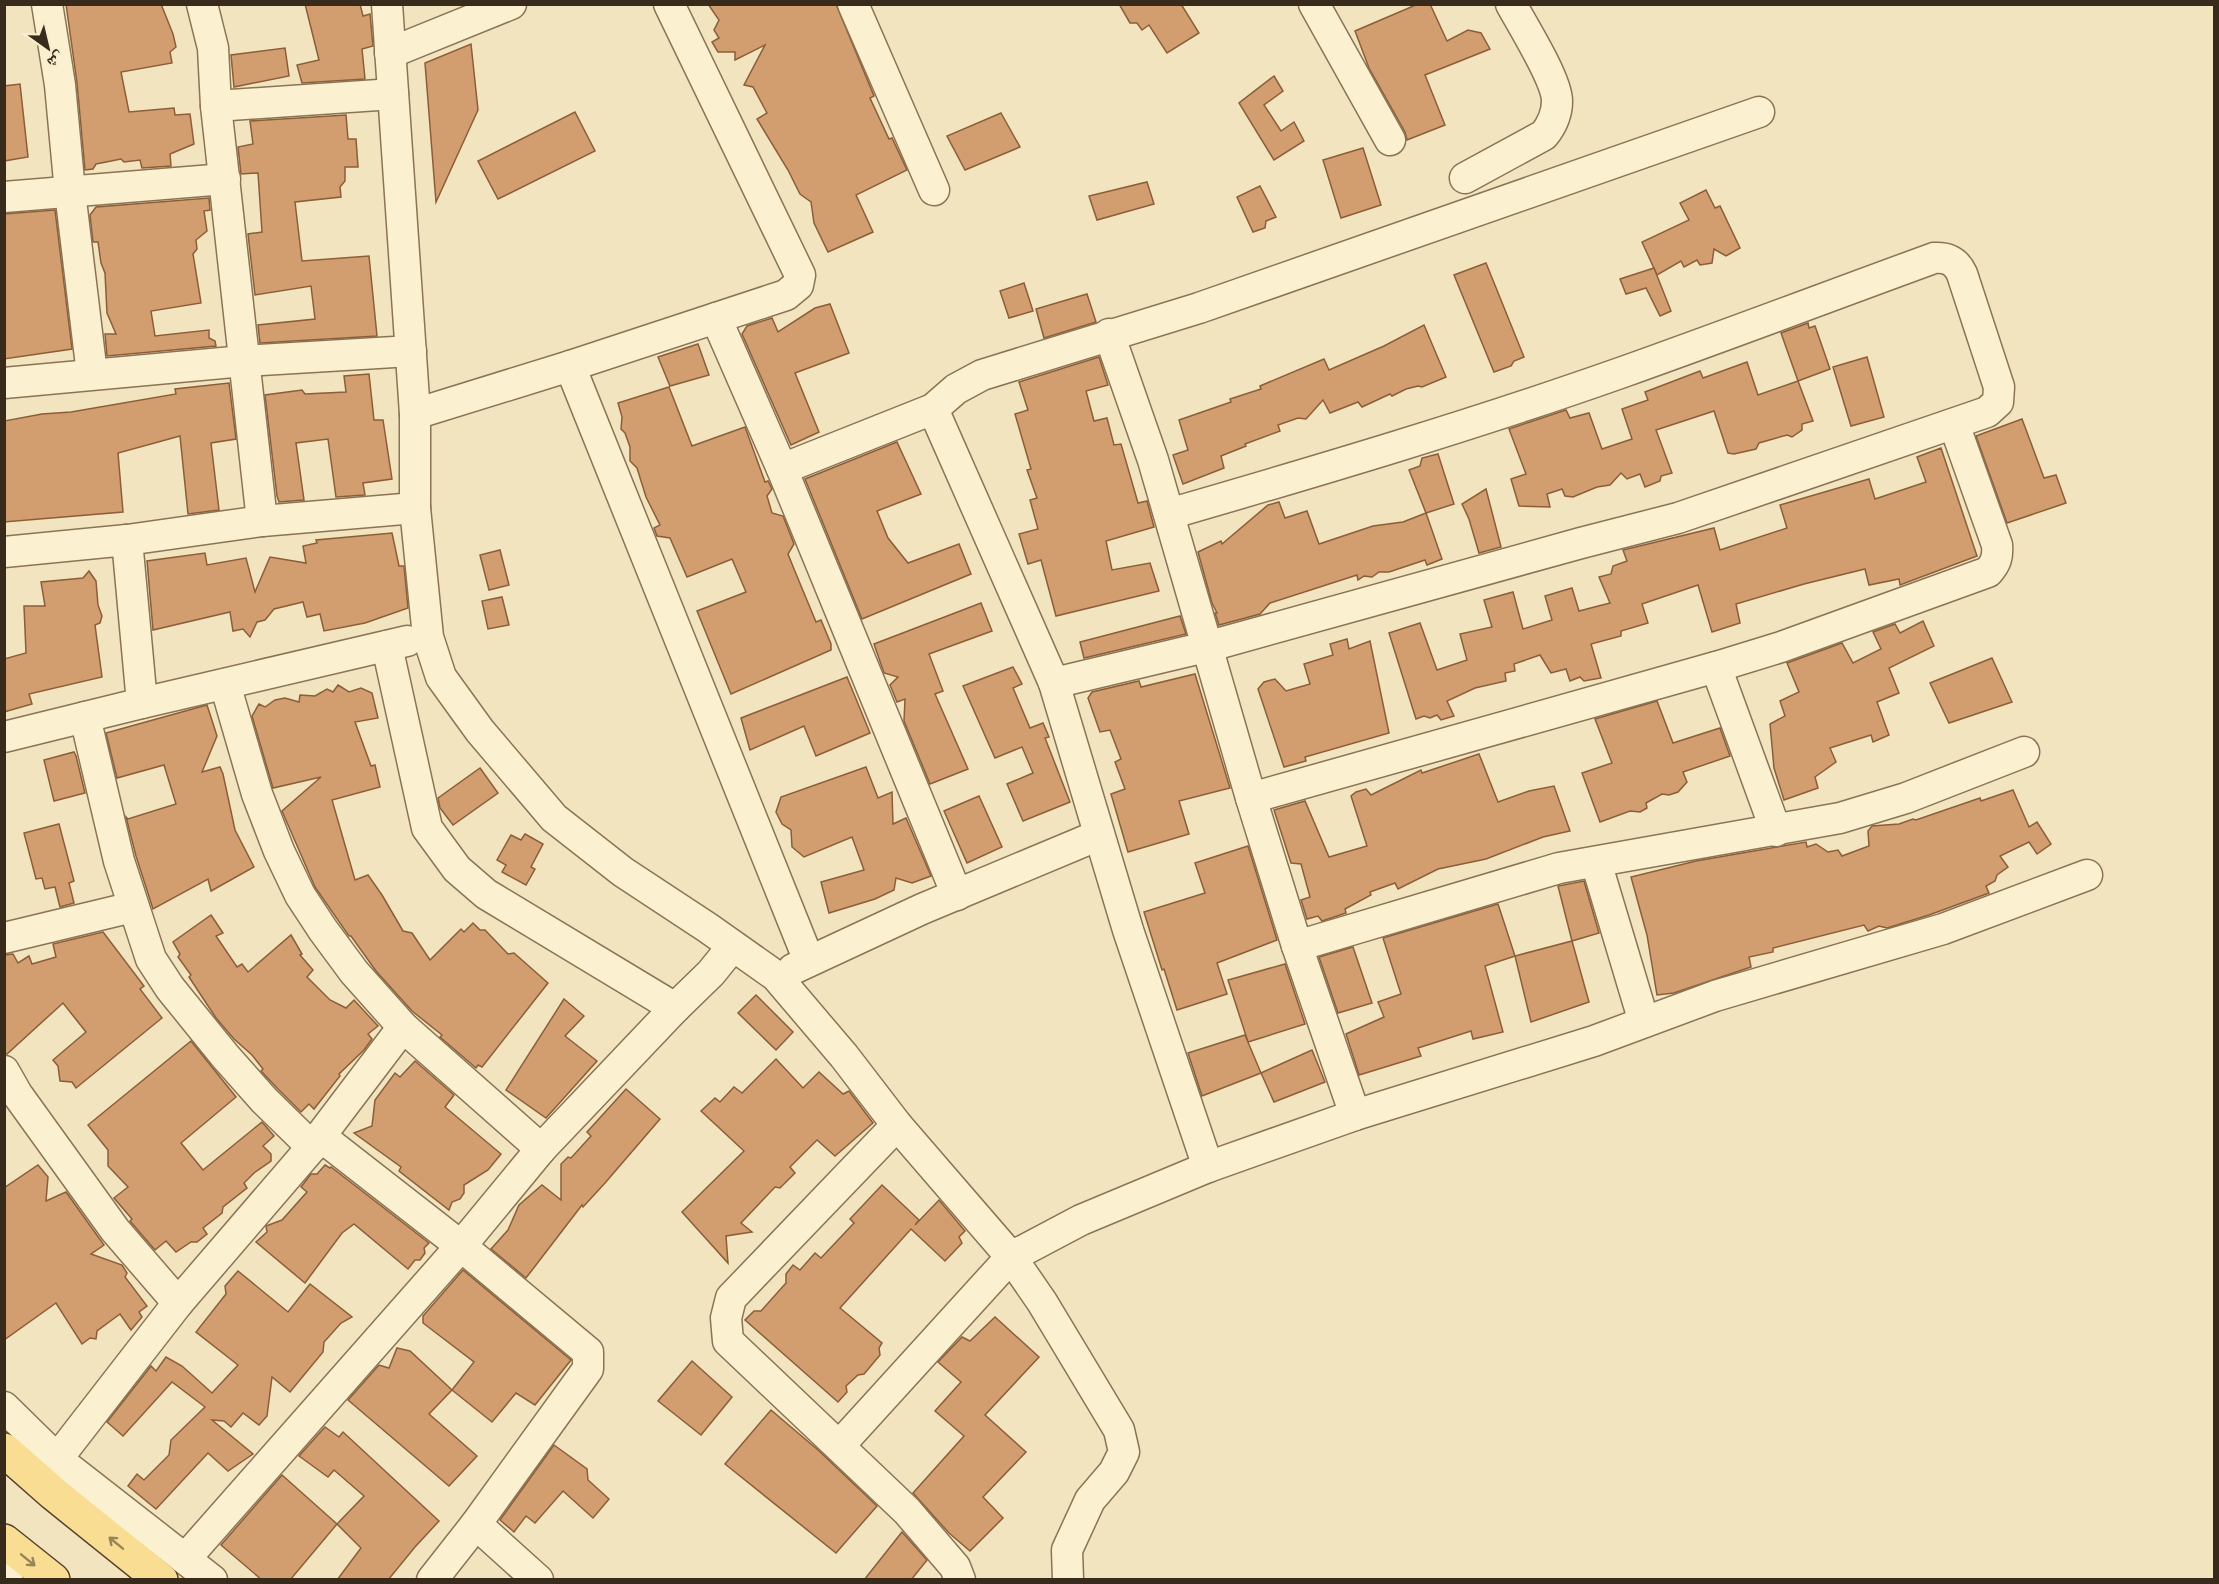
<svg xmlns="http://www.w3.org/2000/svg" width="2219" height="1584" font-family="'Zilla Slab','Noto Naskh Arabic',serif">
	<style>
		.building { fill: #d29e70; stroke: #8b5e39; stroke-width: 1.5 }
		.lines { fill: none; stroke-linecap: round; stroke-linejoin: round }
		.minor-casing { stroke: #8a7455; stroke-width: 33 }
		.major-casing { stroke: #57412a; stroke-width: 36 }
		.minor { stroke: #fbf1d1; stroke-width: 30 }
		.major { stroke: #f8dd92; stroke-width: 33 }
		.oneway { stroke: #988456 }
	</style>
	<rect width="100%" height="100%" fill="#f1e4be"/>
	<g class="building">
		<path d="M66,4H161L173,34L176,47L170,52L172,63L121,72L129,112L174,108L175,115L190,114L194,144L170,154L171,166L142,168L140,160L124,162L121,159L96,164L93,169L85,170L77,83Z"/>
		<path d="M305,4H360L363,16L370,14L373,46L362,49L365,79L302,83L297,65L319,60Z"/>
		<path d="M708,4H836L874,96L870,98L889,139L892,138L907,170L856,195L873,232L828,252L814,223L811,202L800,194L788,170L757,119L767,113L753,87L744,85L765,45L735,60V52H718L712,42L719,38L714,30L719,20Z"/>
		<path d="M1119,4H1181L1199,33L1167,53L1149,25L1142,30L1137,23H1130Z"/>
		<path d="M1418,4H1430L1447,41L1468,30L1481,33L1490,49L1425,75L1445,125L1407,140L1405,132L1369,68L1355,31Z"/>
		<path d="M471,44L478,110L436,202L425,63Z"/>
		<path d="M285,48L289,76L234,87L231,55Z"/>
		<path d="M1274,76L1283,91L1264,105L1281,131L1294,122L1304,141L1274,160L1239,103Z"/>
		<path d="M20,84L28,157L4,161V86Z"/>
		<path d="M575,112L595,151L498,199L478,161Z"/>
		<path d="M1001,113L1020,147L965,170L947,136Z"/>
		<path d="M346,115L348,139H356L358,167H345V181L340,187L341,197L295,202L302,261L369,256L377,336L260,343L258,325L315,319L311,286L255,295L248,234L262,232L258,173L241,174L238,147L253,144L250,121Z"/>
		<path d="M1363,148L1381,205L1341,218L1323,160Z"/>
		<path d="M1147,182L1154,204L1097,220L1089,196Z"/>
		<path d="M1260,186L1276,217L1266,221L1265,228L1253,232L1237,197Z"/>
		<path d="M1706,190L1715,208L1720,206L1740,248L1726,256L1714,249L1712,263L1700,265L1697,260L1684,267L1681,261L1657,275L1642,242L1689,220L1680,203Z"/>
		<path d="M209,198L210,210L204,211L207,231L196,240L197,249L193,254L201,303L151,311L155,336L209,330V338L215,341L216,346L107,356L105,334H116L107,313L105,273L101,263L98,242H93L90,215L96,207Z"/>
		<path d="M55,210L72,349L4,359V214Z"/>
		<path d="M1486,263L1524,357L1514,361L1511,366L1494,372L1454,275Z"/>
		<path d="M1654,268L1671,311L1660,316L1646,288L1626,294L1620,279Z"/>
		<path d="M1024,283L1033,311L1009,318L1000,291Z"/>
		<path d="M1087,294L1096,322L1044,338L1036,309Z"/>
		<path d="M830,304L849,353L795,373L819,432L791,445L742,334L747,326L772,318L778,332L815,308Z"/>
		<path d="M1808,323L1809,328L1815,326L1830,369L1798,381L1781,333Z"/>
		<path d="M1424,325L1446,377L1422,387L1418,386L1406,389L1392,396L1390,394L1362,407L1358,402L1330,413L1323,400L1306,419L1298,418L1278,425L1280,431L1245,444L1246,446L1221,456L1224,468L1183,484L1173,455L1188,450L1179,420L1231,402L1230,399L1261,389L1260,386L1324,359L1329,370L1384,346Z"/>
		<path d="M698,344L709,375L670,386L658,357Z"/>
		<path d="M1099,357L1108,385L1086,391L1094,421L1107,418L1114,445L1121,444L1138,503L1147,501L1154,527L1106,541L1112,570L1150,563L1159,591L1056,616L1041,560L1028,564L1019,534L1038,529L1030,500L1037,498L1027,470L1031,469L1015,414L1028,410L1019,382Z"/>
		<path d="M1867,357L1884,417L1851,426L1833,367Z"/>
		<path d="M1747,362L1758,395L1798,381L1813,421L1802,424V430L1792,437L1787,435L1759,443L1756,449L1734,454L1728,453L1714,411L1656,430L1672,473L1661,476L1660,481L1645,487L1640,474L1627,479L1621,473L1610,485L1597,487L1573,497L1565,496L1562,489L1547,494L1550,507L1519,506L1511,479L1526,474L1509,429L1566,410L1570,418L1589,413L1602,449L1632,439L1622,409L1648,400L1645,392L1700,371L1703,378Z"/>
		<path d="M369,374L374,420H383L392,479L363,483L365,495L336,497L328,439L296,443L304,500L279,502L277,496L265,395L302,390L305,394L346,392L344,376Z"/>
		<path d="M229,383L236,439L211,443L219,510L188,514L180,436L118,453L123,512L4,522V421L42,414L71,412L176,394L175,389Z"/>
		<path d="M669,387L692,446L745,427L765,482L768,481L772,489L767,496L772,513L783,516L794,544L788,554L794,569L816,622L821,620L831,644V650L731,694L697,611L746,592L732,559L687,577L670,538L657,536L654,528L660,525L646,497L637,468L630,461V447L625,433L621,429L622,417L618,403Z"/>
		<path d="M2022,419L2044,478L2056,475L2066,503L2007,523L1976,436Z"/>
		<path d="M897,442L921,494L877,511L888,538L908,563L959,544L971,574L862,619L805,479Z"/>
		<path d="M1941,448L1977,556L1900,585L1899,579L1869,585L1865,569L1804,584L1736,604L1740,623L1712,632L1698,585L1642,604L1648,623L1621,631V636L1591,644L1601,678L1584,681L1580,677L1570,681L1566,669L1551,673L1540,655L1514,664L1515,671L1505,673L1506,681L1475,688L1447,701L1454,716L1441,720L1437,715L1430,718L1424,716L1416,719L1389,633L1420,623L1437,670L1467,660L1460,634L1492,627L1484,600L1513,592L1523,629L1552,620L1545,596L1572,588L1579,611L1610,603L1599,577L1611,574L1613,566L1627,561L1623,550L1714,528L1720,550L1787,528L1780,505L1869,479L1875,499L1926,482L1917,457Z"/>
		<path d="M1438,454L1454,504L1426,513L1409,470L1420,466L1422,458Z"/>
		<path d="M1486,489L1501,547L1479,553L1469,519L1462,504Z"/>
		<path d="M1279,502L1285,518L1307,511L1319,544L1373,526L1403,522L1426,513L1442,559L1427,565L1425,560L1389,572H1379L1372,577L1364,576L1358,580L1357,575L1270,603L1260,614L1219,625L1215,613H1217L1212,603L1198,552L1221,541L1222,544L1268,505Z"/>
		<path d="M392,533L399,566H404L408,608L365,623L324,631L320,614L307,617L303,602L274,609L265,620L257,622L250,637L243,629L233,631L230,612L153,630L147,561L205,553L207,565L246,558L255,592L270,557L306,563L303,546L317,543L316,540Z"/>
		<path d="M500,550L509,585L489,590L480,555Z"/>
		<path d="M89,571L96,581L98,605L102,616L100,623L95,625L102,677L29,694L32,704L4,712V659L26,653L24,606H45L41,582L83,578Z"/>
		<path d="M502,597L509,625L488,629L482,601Z"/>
		<path d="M981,603L992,631L929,654L943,691L935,694L968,769L930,784L904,721L905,699L897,702L890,685L898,677L884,673L874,644Z"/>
		<path d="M1180,616L1186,634L1084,658L1080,642Z"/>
		<path d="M1923,621L1934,646L1889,668L1899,693L1877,702L1889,735L1873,742L1871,735L1830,748L1836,762L1815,777L1818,788L1784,800L1774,768L1770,724L1785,716L1780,701L1799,692L1787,663L1842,643L1853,663L1881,649L1873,632L1895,624L1900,633Z"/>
		<path d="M1347,639L1349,649L1370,641L1389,733L1305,757L1306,761L1284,767L1258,689L1264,682L1275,679L1286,691L1310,684L1304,664L1333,655L1330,644Z"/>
		<path d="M1992,658L2012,702L1949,723L1930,683Z"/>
		<path d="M1013,667L1022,684L1013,688L1030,728L1043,723L1049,737L1045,738L1070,802L1023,821L1007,784L1033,773L1022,747L995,758L963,686Z"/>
		<path d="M1195,674L1230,788L1179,801L1189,834L1128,852L1111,794L1125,789L1115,762L1121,759L1110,730L1100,732L1088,698L1092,692L1139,681L1141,687Z"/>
		<path d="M847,677L870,733L816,756L804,726L750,750L741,718Z"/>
		<path d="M338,685L349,692L361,688L372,693L378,718L355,722L371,766L375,765L380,787L332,800L355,880L368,875L382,895L403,931L412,933L430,960L461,929L464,932L473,923L480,930H485L508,954L514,953L548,983L482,1067L478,1065L476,1068L440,1037L442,1035L412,1011L376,971L351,936H349L315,887L282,811L321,777L273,788L252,716L259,704L265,707L275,700L285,698L299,702L300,695L315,696L327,689L333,692Z"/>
		<path d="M1657,701L1673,743L1720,728L1730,756L1683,772L1687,782L1678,792L1669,795L1662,794L1646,803L1647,808L1640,812L1630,811L1600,822L1582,773L1612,763L1595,719Z"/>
		<path d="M207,705L217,736L202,772L220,767L223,774L235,830L254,867L211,891L208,879L153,909L136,856L126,817L128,819L176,804L164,765L117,778L106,733Z"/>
		<path d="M74,752L76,756L85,793L54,801L44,760Z"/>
		<path d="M1479,754L1498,802L1529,791L1554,786L1570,831L1543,837L1486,859L1438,869L1398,889L1395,883L1370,892L1371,895L1345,909L1346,913L1322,921L1318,916L1307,919L1301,900L1310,897L1301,864L1291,863L1274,810L1305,801L1329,857L1367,846L1351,796L1356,792L1366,789L1371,795L1421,770L1422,773Z"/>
		<path d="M866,767L878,798L892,792L893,824L906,818L931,876L912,883L896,878L894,890L875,899L829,913L821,882L864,870L852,837L804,857L792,847L791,830L782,824L776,812L781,797Z"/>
		<path d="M480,768L498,793L453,825L440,808L438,798Z"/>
		<path d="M2013,790L2029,827L2037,822L2051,844L2037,854L2029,842L2000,856L2008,867L1997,875L1995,881L1986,886L1989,893L1929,915L1887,928L1879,926L1868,931L1864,925L1773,948V952L1749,957L1751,967L1674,993L1657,995L1647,935L1631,877L1696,861L1806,842L1807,847L1816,844L1828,852L1838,850L1842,856L1869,846L1868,831L1872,826L1899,824L1913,819L1916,820L1980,798L1981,801Z"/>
		<path d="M979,796L1002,847L967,863L944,811Z"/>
		<path d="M59,824L74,881L69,883L74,903L60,907L55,887L45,889L42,878L36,879L24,833Z"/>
		<path d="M525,834L543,844L531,867L535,869L526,885L502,872L506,865L497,860L511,835L521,840Z"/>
		<path d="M1248,846L1277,940L1217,963L1227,994L1177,1010L1164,969L1162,970L1144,912L1205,893L1195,863Z"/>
		<path d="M1584,881L1599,933L1572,941L1558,886Z"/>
		<path d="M1498,904L1515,956L1485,966L1503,1032L1473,1039L1471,1031L1418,1048L1421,1056L1359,1075L1346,1034L1384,1017L1378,1002L1401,994L1383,938Z"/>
		<path d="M211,915L223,933L216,936L237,967L242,964L248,972L291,935L302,954L300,955L313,970L307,977L330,1000L346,1008L354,1000L378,1026L368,1034L372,1039L364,1050L339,1074L340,1076L314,1109L309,1104L301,1112L277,1088L261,1071L263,1069L252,1055L234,1039L216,1018L189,977L191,975L178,957L180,954L173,942Z"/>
		<path d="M103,932L144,986L140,989L162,1018L76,1088L72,1082L60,1081L58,1066L53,1060L86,1032L63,1003L7,1054H4V955L13,954L18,963L29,956L32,964L56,957L53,944Z"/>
		<path d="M1572,941L1589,1002L1531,1022L1515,956Z"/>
		<path d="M1353,947L1372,1003L1338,1013L1319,957Z"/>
		<path d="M1285,964L1305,1024L1248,1042L1228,980Z"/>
		<path d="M756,995L793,1032L776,1050L738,1013Z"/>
		<path d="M564,999L584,1016L565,1036L597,1061L546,1118L506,1090Z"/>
		<path d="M1245,1035L1261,1073L1202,1096L1188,1053Z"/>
		<path d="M191,1041L236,1097L181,1143L203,1170L262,1122L274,1136L263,1146L271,1154V1161L254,1173L244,1183L247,1188L223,1207L222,1213L203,1228L207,1234L197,1242H191L176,1252L166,1241L155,1250L130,1221L132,1219L114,1198L128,1187L108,1166V1150L88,1125Z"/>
		<path d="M1312,1050L1325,1082L1274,1102L1261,1073Z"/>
		<path d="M776,1059L803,1088L819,1072L843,1094L849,1091L873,1123L835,1156L817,1140L790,1167L795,1173L780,1188L775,1187L741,1223L752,1232L726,1236L728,1263L682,1212L744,1151L701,1111L715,1098L720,1102L734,1087L742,1093Z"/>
		<path d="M415,1061L454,1095L445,1107L501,1154L488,1170L464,1185V1193L460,1199L452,1202L449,1210L399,1171L401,1167L354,1133L372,1126L375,1100L395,1073L400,1077Z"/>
		<path d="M626,1089L660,1119L605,1183L583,1207L582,1205L526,1278L491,1249L508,1230L519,1205L542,1185L561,1200V1164L568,1157L571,1158L591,1136L587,1132Z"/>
		<path d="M38,1165L48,1177L46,1201L66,1192L104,1245L91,1254L122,1265L127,1273L125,1277L147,1306L139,1312L142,1317L131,1330L120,1314L97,1331L96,1339L90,1338L82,1344L56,1303L4,1340V1188Z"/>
		<path d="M325,1165L330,1168L331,1167L429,1243L424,1248L425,1253L420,1260H415L408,1269L354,1224L342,1233L305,1283L256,1242L267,1232L266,1226L282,1220L307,1192L301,1187L311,1174H317Z"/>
		<path d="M882,1185L919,1220L915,1225L939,1200L965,1231L959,1237L962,1243L945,1261L911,1229L840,1308L882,1343L879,1348L880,1355L864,1374L858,1375L846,1386L847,1392L838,1402L745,1320L754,1311H761L786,1283V1274L793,1265L800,1270L815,1253L821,1258L854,1223L850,1219Z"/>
		<path d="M463,1270L571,1360L535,1405L516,1393L492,1422L452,1390L474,1362L423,1323V1316Z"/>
		<path d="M238,1271L288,1312L310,1284L352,1317L341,1323L324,1342L323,1352L290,1392L272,1377L267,1416L259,1425L243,1413L231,1427L224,1421L212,1420L253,1454L228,1471L208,1453L156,1509L128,1486L137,1474L144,1480L169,1455L171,1440L205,1407L172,1382L123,1436L107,1422L151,1366L156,1371L166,1357L182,1366L212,1393L238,1365L196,1332L226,1294L225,1286Z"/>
		<path d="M995,1317L1039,1357L985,1415L1026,1452L983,1497L1003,1518L970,1551L949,1533L913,1493L964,1436L935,1411L961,1382L938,1362L962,1337L970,1341Z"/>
		<path d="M397,1348L410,1351L452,1390L429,1414L477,1456L449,1486L348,1400L379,1365L389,1368Z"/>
		<path d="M692,1361L732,1397L701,1435L658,1401Z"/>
		<path d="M771,1410L818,1450L877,1506L836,1553L725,1464Z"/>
		<path d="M325,1427L339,1437L343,1432L439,1521L415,1547L388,1580H337L361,1548L337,1524L364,1496L334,1470L328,1477L299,1456Z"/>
		<path d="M554,1445L587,1469L588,1480L609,1499L593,1518L563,1491L535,1523L526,1516L514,1532L500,1520Z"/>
		<path d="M282,1475L337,1524L290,1580H262L221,1545Z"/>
		<path d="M902,1532L927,1560L911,1580H864Z"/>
	</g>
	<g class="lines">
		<g class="minor-casing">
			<g id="minor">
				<path d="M47,4L60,85L70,192L92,374"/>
				<path d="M202,4L213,48L216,106L262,521"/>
				<path d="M387,4L415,414V508L428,637L441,677L480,731L554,818L623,872L708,928L776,976L844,1056L897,1125L1011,1257L1042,1302L1119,1430L1124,1452L1114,1472L1090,1500L1067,1550L1068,1580"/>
				<path d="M853,4L934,190"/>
				<path d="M1314,4L1390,140"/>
				<path d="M390,53L511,4"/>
				<path d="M216,106L393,94"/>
				<path d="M1465,178L1544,135C1552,125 1557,115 1557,101C1557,80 1523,26 1511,4"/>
				<path d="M4,197L225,179"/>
				<path d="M716,318L782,469L957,895"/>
				<path d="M1109,334L1153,460L1251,798L1297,946L1355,1115"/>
				<path d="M570,366L809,961"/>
				<path d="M4,383L244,361L411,351"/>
				<path d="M933,409L1054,683L1128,930L1208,1167"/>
				<path d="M415,414L570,366L786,295L798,285L800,275L669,4"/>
				<path d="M782,469L933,409L956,389L982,375L1199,308L1759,112"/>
				<path d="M127,540L142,703"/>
				<path d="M4,552L127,540L262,521L415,508"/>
				<path d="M387,646L427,828L457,869L486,894L675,1008"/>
				<path d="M1716,667L1776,831"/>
				<path d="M1054,683L1206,647L1581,543L1678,518L1987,412L1998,402L1999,387L1962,274C1956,261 1948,257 1934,258C1830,296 1727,335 1623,372C1473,425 1321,470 1169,514"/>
				<path d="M225,684L257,794L279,851L300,895L323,930L354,972L403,1027L541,1149"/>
				<path d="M85,717L119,861L151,959L170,988L225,1056L264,1100L312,1147"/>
				<path d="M4,737L142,703L407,641"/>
				<path d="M1251,798L1716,667L1781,647L1988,572C1996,563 1998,557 1997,545L1954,424"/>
				<path d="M1596,862L1644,1022"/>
				<path d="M4,938L133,907"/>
				<path d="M1297,946L1559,868L1840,818L1906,798L2024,752"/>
				<path d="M793,969L922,909L1099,835"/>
				<path d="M4,1071L17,1094L115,1230L178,1303"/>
				<path d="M897,1125L731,1298L726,1318L728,1341L907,1511L955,1567L960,1580"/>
				<path d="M320,1136L461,1246L588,1352V1369L476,1524L432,1580"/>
				<path d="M4,1407L57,1459L212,1580"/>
				<path d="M839,1446L1011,1257L1081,1220L1208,1167L1355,1115L1594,1041L1715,996L1943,929L2087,875"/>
				<path d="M57,1459L178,1303L312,1147L403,1027"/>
				<path d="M476,1524L538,1580"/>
				<path d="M185,1559L461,1246L541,1149L675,1008L711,973L732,947"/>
				<path d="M4,1577L8,1580"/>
			</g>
		</g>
		<g class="major-casing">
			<g id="major">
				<path d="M4,1450L54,1494L161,1580"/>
				<path d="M4,1541L53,1580"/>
			</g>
		</g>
		<use href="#minor" class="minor"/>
		<use href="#major" class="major"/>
	</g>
	<defs><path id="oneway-shaft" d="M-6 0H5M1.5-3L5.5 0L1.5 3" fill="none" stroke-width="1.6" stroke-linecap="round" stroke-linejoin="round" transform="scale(1.5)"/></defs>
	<g class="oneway">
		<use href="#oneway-shaft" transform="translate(116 1543) rotate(-141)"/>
		<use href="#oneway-shaft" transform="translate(28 1560) rotate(39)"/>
	</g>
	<rect width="2219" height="1584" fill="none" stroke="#382b1b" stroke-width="12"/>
	<g transform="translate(48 48) rotate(146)" stroke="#f8eece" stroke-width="4.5" paint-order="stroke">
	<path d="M0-4.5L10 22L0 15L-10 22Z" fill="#382b1b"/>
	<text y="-9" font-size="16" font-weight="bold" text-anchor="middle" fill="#382b1b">ش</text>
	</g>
</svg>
